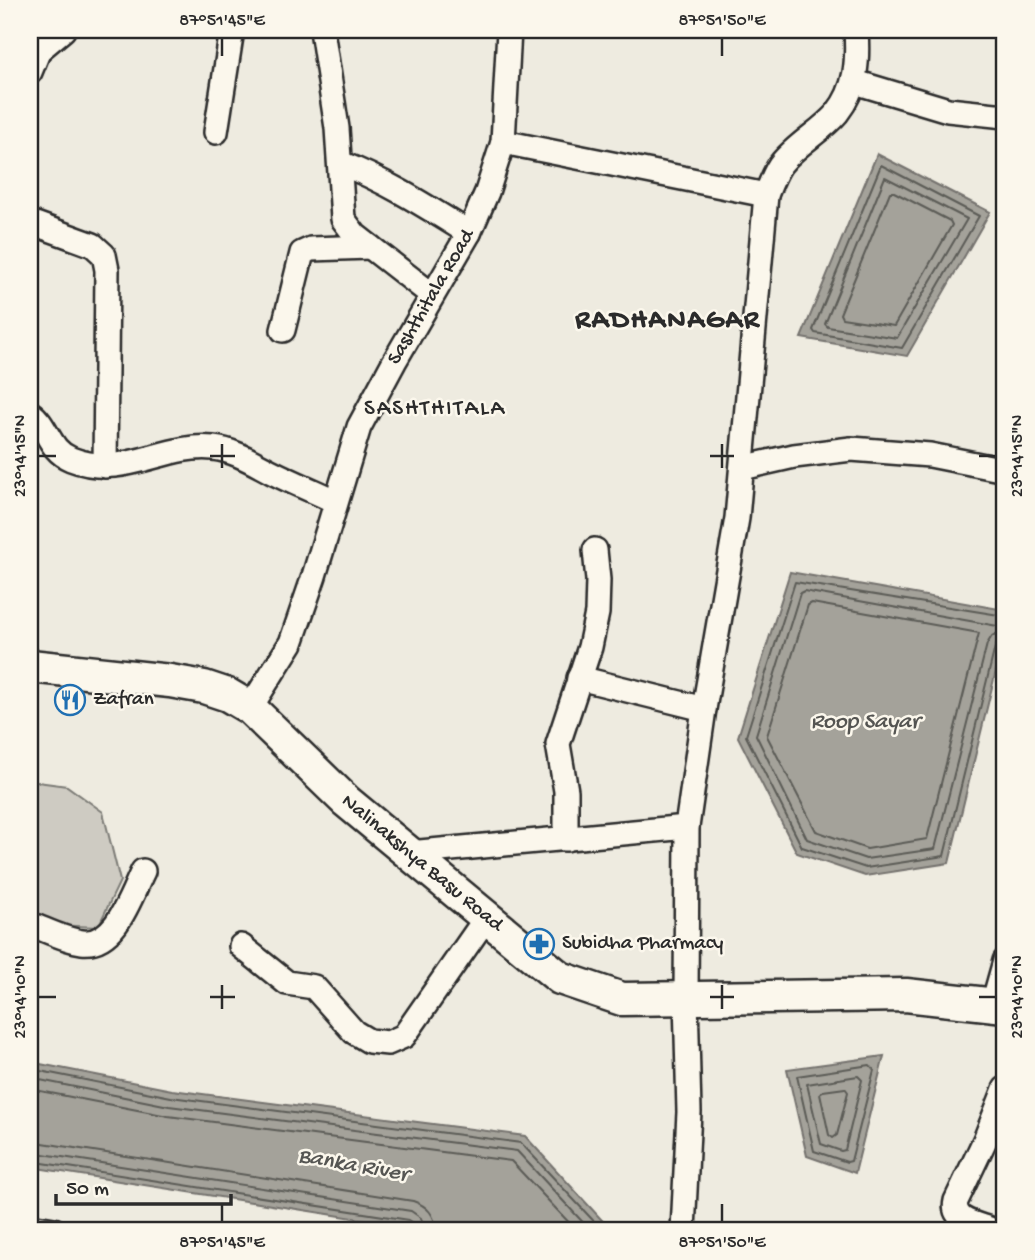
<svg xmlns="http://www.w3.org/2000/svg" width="1035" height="1260" font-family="'Gochi Hand',sans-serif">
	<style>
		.green { fill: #cecbc2; stroke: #7c7b76; stroke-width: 2 }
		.water { fill: #a4a29a; stroke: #74726e; stroke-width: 2 }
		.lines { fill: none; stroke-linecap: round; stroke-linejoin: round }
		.shore { stroke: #5b5b57; stroke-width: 2 }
		.street-casing { stroke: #2b2b2b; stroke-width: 28 }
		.secondary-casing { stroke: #2b2b2b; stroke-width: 37 }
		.street { stroke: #fbf7ec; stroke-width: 23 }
		.secondary { stroke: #fbf7ec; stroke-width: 32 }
		.ticks { fill: none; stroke: #2b2b2b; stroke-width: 2.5 }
		.labels { text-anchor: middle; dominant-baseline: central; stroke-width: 5; stroke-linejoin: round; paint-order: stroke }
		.street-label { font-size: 21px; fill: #2b2b2b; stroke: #fbf7ec }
		.poi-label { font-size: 21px; fill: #2b2b2b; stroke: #fbf7ec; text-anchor: start }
		.neighbourhood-label { font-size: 23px; letter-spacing: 2px; fill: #2b2b2b; stroke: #fbf7ec }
		.water-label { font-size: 23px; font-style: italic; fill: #555552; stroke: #fbf7ec }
		.district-label { font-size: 28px; font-weight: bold; letter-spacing: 2px; fill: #2b2b2b; stroke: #fbf7ec }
		.neatline { fill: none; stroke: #2b2b2b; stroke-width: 2.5 }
		.ticks-label { font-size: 18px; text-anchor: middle; fill: #2b2b2b }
	</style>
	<rect width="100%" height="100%" fill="#eeebe0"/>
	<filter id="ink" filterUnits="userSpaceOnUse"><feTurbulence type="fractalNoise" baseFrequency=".0143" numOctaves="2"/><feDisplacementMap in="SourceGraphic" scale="14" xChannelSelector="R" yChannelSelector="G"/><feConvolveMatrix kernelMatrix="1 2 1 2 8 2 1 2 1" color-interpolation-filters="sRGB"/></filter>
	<g filter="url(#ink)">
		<path class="green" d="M30,781L67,786L103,812L120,881L98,927L30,924Z"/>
		<g class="water">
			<path d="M877,154L990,212L907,356L801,338Z"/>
			<path d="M790,572L1005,610V634L949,863L865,876L797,853L738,737Z"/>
			<path d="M884,1056L855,1173L807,1156L787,1069Z"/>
			<path d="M30,1062L172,1090L525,1136L611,1230H413L410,1227L30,1167Z"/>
		</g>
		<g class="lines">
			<g class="shore">
				<path d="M881,165L979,216L902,348L815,333L813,330Z"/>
				<path d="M885,177L967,219L897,338L828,327L825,324Z"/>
				<path d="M890,192H894L950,221L952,225L894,326L842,318L840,314Z"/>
				<path d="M804,591L1003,627L1002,631L992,636L987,644L935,849L866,859L807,839L756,735L800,593Z"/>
				<path d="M812,603L979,633L927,839L867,849L816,831L767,736L808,605Z"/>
				<path d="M1005,616L795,582L746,736L802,847L866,868L944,856L995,647L999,641L1005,640"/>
				<path d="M870,1065L874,1070L851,1161L847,1162L814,1151L797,1076Z"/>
				<path d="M30,1069L171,1097L521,1143L602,1230"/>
				<path d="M858,1076L862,1080L845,1150L841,1151L821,1144L807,1084Z"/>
				<path d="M30,1078L169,1106L517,1151L590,1230"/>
				<path d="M845,1088L848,1092L837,1135L833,1138L829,1135L820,1093L823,1091Z"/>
				<path d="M30,1089L168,1116L511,1161L576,1230"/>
				<path d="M30,1141L413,1201C428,1206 435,1215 436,1230"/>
				<path d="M30,1152L411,1211L421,1218L425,1230"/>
				<path d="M30,1161L409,1220L415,1224L416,1230"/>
			</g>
			<g class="street-casing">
				<g id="street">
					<path d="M322,30L337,128L343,219L355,235L432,295"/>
					<path d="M30,72L39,50L63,30"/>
					<path d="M855,82L948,110L1005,116"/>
					<path d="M216,132L232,30"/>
					<path d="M503,142L766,195"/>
					<path d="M340,163C387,181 427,207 469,233"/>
					<path d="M30,222L93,245L104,255L107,270L105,466"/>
					<path d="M283,330L302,253L311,249L370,247"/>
					<path d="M30,413C48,425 48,450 71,459C125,480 163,443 213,448C234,450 253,462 272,472C292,482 314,491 335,501"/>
					<path d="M742,468L794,456L851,449L930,455L1005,470"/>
					<path d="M579,678L704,709"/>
					<path id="s1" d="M250,708L291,643L314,576L359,427L394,362L469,233L487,192L503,142L509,30"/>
					<path d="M566,839V791L558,744L590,647L597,613L598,580L595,550"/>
					<path d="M409,853L687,827"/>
					<path d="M30,924C46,930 65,940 82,942C116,946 131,895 143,871"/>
					<path d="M241,946L287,983L314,987L354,1032L369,1041L388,1043L404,1036L486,918"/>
					<path d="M993,1004L1005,961"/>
					<path d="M30,1226L54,1230"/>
					<path d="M683,1230L689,1112L686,999L687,827L704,709L737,518L766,195C770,185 774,174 780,165C796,144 821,132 837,113C857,88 858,60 856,30"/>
					<path d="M992,1230C977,1224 951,1221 956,1201L985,1140L1005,1089"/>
				</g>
			</g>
			<g class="secondary-casing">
				<g id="secondary">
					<path id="s2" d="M30,666L170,681L204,687L228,695L250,708L346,801L560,978L622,999L906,995L1005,1006"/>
				</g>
			</g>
			<use href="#street" class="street"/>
			<use href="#secondary" class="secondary"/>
		</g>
	</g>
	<path class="ticks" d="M222,38V56M722,38V56M222,444V468M722,444V468M38,456H56M210,456H235M710,456H734M979,456H996M222,985V1009M722,985V1009M38,997H56M210,997H235M710,997H734M979,997H996M222,1204V1222M722,1204V1222"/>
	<defs>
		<g id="restaurant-ring" transform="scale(1.575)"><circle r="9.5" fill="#fbf7ec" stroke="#1f6fb2" stroke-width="1.5"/><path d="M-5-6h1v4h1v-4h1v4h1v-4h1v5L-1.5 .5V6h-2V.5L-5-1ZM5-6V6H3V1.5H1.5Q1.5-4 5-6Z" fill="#1f6fb2"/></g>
		<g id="pharmacy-ring" transform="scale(1.575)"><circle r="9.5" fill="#fbf7ec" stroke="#1f6fb2" stroke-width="1.5"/><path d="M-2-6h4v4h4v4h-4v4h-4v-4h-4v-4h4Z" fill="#1f6fb2"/></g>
	</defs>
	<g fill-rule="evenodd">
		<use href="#restaurant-ring" x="70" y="700"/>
		<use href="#pharmacy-ring" x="539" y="944"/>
	</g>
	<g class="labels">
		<g class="street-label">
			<text stroke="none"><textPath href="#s1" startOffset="452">Sashthitala Road</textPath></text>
			<text stroke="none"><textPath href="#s2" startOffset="458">Nalinakshya Basu Road</textPath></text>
		</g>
		<g class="poi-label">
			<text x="93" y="700">Zafran</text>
			<text x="562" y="944">Subidha Pharmacy</text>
		</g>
		<g class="neighbourhood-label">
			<text x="435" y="409">SASHTHITALA</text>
		</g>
		<g class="water-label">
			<text x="865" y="722">Roop Sayar</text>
			<text transform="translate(353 1166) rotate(10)">Banka River</text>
		</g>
		<g class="district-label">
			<text x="668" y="321">RADHANAGAR</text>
		</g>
	</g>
	<rect width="1035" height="1260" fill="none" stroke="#fbf7ec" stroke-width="77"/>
	<path d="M56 1194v10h175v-10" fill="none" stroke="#2b2b2b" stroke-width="3.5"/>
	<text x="66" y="1194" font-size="21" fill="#2b2b2b" stroke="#fbf7ec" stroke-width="5" paint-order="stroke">50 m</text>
	<rect x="38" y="38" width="958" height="1184" class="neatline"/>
	<g class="ticks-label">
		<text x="222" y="25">87°51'45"E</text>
		<text x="722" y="25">87°51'50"E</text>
		<text transform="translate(19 456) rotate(-90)" y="6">23°14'15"N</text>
		<text transform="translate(1016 456) rotate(-90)" y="6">23°14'15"N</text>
		<text transform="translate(19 997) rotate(-90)" y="6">23°14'10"N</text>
		<text transform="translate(1016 997) rotate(-90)" y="6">23°14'10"N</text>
		<text x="222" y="1247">87°51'45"E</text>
		<text x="722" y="1247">87°51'50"E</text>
	</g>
</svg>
